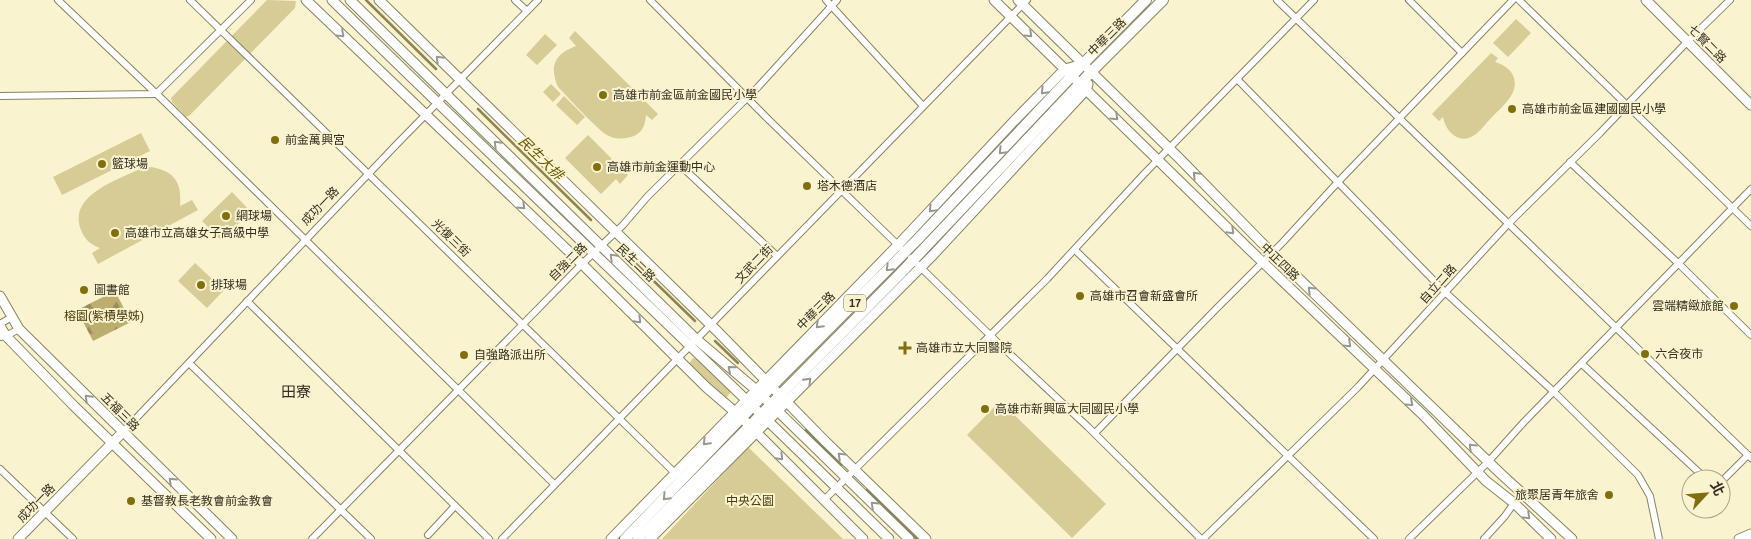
<svg xmlns="http://www.w3.org/2000/svg" width="1751" height="539" font-family="Helvetica,'Noto Sans TC',sans-serif">
	<style>
		.green { fill: #d7cc96 }
		.forest { fill: url(#forest-firs) }
		.lines { fill: none; stroke-linecap: round; stroke-linejoin: round }
		.stream { stroke: #8e8453; stroke-width: 2.5 }
		.street-casing { stroke: #898362; stroke-width: 8 }
		.secondary-casing { stroke: #898362; stroke-width: 11 }
		.primary-casing { stroke: #898362; stroke-width: 12 }
		.street { stroke: #fff; stroke-width: 6 }
		.secondary { stroke: #fff; stroke-width: 9 }
		.primary { stroke: #fff; stroke-width: 10 }
		.oneway { stroke: #999890 }
		.poi-dot { fill: #816f0e; stroke: #faf3cf; stroke-width: 2 }
		.labels { text-anchor: middle; dominant-baseline: central; stroke-width: 4; stroke-linejoin: round; paint-order: stroke }
		.shield { fill: #faf3cf; stroke: #6f6a56; stroke-width: 1 }
		.shield-label { font-size: 11px; font-weight: bold; fill: #333022 }
		.street-label { font-size: 12px; fill: #333022; stroke: #faf3cf }
		.poi-label { font-size: 12px; fill: #333022; stroke: #faf3cf; text-anchor: start }
		.park-label { font-size: 12px; fill: #473d09; stroke: #faf3cf }
		.water-label { font-size: 14px; font-style: italic; fill: #655605; stroke: #faf3cf }
		.quarter-label { font-size: 15px; fill: #333022; stroke: #faf3cf }
	</style>
	<defs>
		<pattern id="forest-firs" width="22" height="20" patternUnits="userSpaceOnUse" patternTransform="scale(1.25)"><rect width="22" height="20" fill="#bbae6e"/><path d="M5 1l3.5 6h-7zM16 11l3.5 6h-7z" fill="#998e5a"/></pattern>
	</defs>
	<rect width="100%" height="100%" fill="#faf3cf"/>
	<g class="green">
		<path d="M267,0L296,1L295,8L190,115L186,117L172,102L171,98Z"/>
		<path d="M1516,19L1531,33L1508,57L1493,43Z"/>
		<path d="M575,31L658,114L652,120L646,115C645,124 644,130 636,135C628,139 617,140 609,136C600,133 567,96 558,87C549,65 555,54 576,46L569,38Z"/>
		<path d="M545,34L557,45L537,65L526,55Z"/>
		<path d="M1491,53L1498,58L1495,62C1502,64 1507,67 1511,72C1523,90 1504,105 1492,117C1487,122 1482,129 1476,134C1461,146 1446,133 1443,117L1439,121L1432,114Z"/>
		<path d="M551,84L561,94L553,102L543,92Z"/>
		<path d="M564,96L585,117L577,125L556,105Z"/>
		<path d="M141,133L150,151L62,195L53,177Z"/>
		<path d="M588,135L628,175L620,184L616,179L601,194L565,158Z"/>
		<path d="M151,167C175,171 182,183 180,206L192,200L198,210L98,264L92,253L100,248C91,245 85,240 81,230C67,195 118,180 142,168Z"/>
		<path d="M232,192L251,212L221,240L202,221Z"/>
		<path d="M195,263L224,290L207,308L178,281Z"/>
		<path d="M693,358L697,359L730,390V393L726,398L690,366L689,364Z"/>
		<path d="M1000,401L1106,504L1072,538L967,435Z"/>
		<path d="M748,447L843,539H662Z"/>
	</g>
	<path class="forest" d="M115,291L131,322L93,341L77,310Z"/>
	<g class="lines">
		<g class="stream">
			<path d="M366,0L436,69"/>
			<path d="M478,109L591,220"/>
			<path d="M626,254L695,321"/>
			<path d="M715,341L738,363"/>
			<path d="M806,430L841,465"/>
			<path d="M867,490L917,539"/>
		</g>
		<g class="street-casing">
			<g id="street">
				<path d="M58,0L165,102L554,484"/>
				<path d="M190,0L678,476"/>
				<path d="M515,0L527,11"/>
				<path d="M650,0L770,121L900,247"/>
				<path d="M826,0L923,106"/>
				<path d="M1277,0L1751,458"/>
				<path d="M1409,0L1462,53"/>
				<path d="M1519,0L1751,226"/>
				<path d="M1237,79L1446,293L1554,392L1638,475L1650,496L1659,539"/>
				<path d="M0,96L156,94L251,0"/>
				<path d="M1570,162L1679,264L1751,335"/>
				<path d="M680,165L777,256"/>
				<path d="M1075,250L1374,539"/>
				<path d="M911,258L996,341L1088,427L1201,539"/>
				<path d="M247,301L489,539"/>
				<path d="M0,324L12,317"/>
				<path d="M0,337L6,336L19,329"/>
				<path d="M189,363L371,539"/>
				<path d="M1582,364L1706,479"/>
				<path d="M123,432L395,146L538,0"/>
				<path d="M1095,433L1216,309L1283,242L1338,182L1513,0"/>
				<path d="M0,469L73,539"/>
				<path d="M1721,482L1748,455"/>
				<path d="M824,500L1047,279L1144,174L1314,0"/>
				<path d="M428,535L455,506"/>
				<path d="M312,539L582,264L623,225L647,197L758,87L837,0"/>
				<path d="M502,539L1027,0"/>
				<path d="M1203,539L1358,387L1508,224L1600,133L1687,42L1730,0"/>
				<path d="M1409,539L1488,462L1524,422L1751,189"/>
				<path d="M1484,539L1505,516L1514,503"/>
			</g>
		</g>
		<g class="secondary-casing">
			<g id="secondary">
				<path d="M306,0L582,264L706,387L742,418L863,539"/>
				<path d="M332,0C517,181 705,358 889,539"/>
				<path d="M350,0L696,339L755,389L909,539"/>
				<path d="M379,0L717,331L826,442L926,539"/>
				<path d="M994,0L1250,250L1423,415L1486,481L1514,503L1551,539"/>
				<path d="M1018,0L1180,159L1261,242L1500,473L1572,539"/>
				<path d="M1646,0L1751,105"/>
				<path d="M0,296L19,329L232,539"/>
				<path d="M0,326L6,336L74,406L211,539"/>
				<path d="M18,539L123,432"/>
				<path d="M611,539L898,245L1014,121L1065,69L1083,64"/>
				<path d="M650,539L933,255L1086,90L1088,84"/>
				<path d="M1739,539L1751,534"/>
			</g>
		</g>
		<g class="primary-casing">
			<g id="primary">
				<path d="M625,539L772,386L917,240L1083,64L1146,0"/>
				<path d="M638,539L900,274L1091,72L1163,0"/>
			</g>
		</g>
		<use href="#street" class="street"/>
		<use href="#secondary" class="secondary"/>
		<use href="#primary" class="primary"/>
	</g>
	<defs><path id="oneway-chevron" d="M-2-3.5L2.5 0L-2 3.5" fill="none" stroke-width="1.6" stroke-linecap="round" stroke-linejoin="round" transform="scale(1.25)"/></defs>
	<g class="oneway">
		<use href="#oneway-chevron" transform="translate(341 34) rotate(43)"/>
		<use href="#oneway-chevron" transform="translate(1029 34) rotate(44)"/>
		<use href="#oneway-chevron" transform="translate(439 59) rotate(-135)"/>
		<use href="#oneway-chevron" transform="translate(1044 91) rotate(134)"/>
		<use href="#oneway-chevron" transform="translate(1115 117) rotate(44)"/>
		<use href="#oneway-chevron" transform="translate(497 144) rotate(-135)"/>
		<use href="#oneway-chevron" transform="translate(1002 151) rotate(134)"/>
		<use href="#oneway-chevron" transform="translate(1196 175) rotate(-134)"/>
		<use href="#oneway-chevron" transform="translate(522 206) rotate(44)"/>
		<use href="#oneway-chevron" transform="translate(932 209) rotate(133)"/>
		<use href="#oneway-chevron" transform="translate(1231 231) rotate(45)"/>
		<use href="#oneway-chevron" transform="translate(613 257) rotate(-135)"/>
		<use href="#oneway-chevron" transform="translate(889 268) rotate(135)"/>
		<use href="#oneway-chevron" transform="translate(1311 290) rotate(-136)"/>
		<use href="#oneway-chevron" transform="translate(638 320) rotate(45)"/>
		<use href="#oneway-chevron" transform="translate(819 325) rotate(135)"/>
		<use href="#oneway-chevron" transform="translate(1348 344) rotate(43)"/>
		<use href="#oneway-chevron" transform="translate(731 369) rotate(-139)"/>
		<use href="#oneway-chevron" transform="translate(808 381) rotate(-46)"/>
		<use href="#oneway-chevron" transform="translate(88 398) rotate(-135)"/>
		<use href="#oneway-chevron" transform="translate(1410 403) rotate(42)"/>
		<use href="#oneway-chevron" transform="translate(706 442) rotate(134)"/>
		<use href="#oneway-chevron" transform="translate(1472 447) rotate(-136)"/>
		<use href="#oneway-chevron" transform="translate(841 456) rotate(-136)"/>
		<use href="#oneway-chevron" transform="translate(780 457) rotate(45)"/>
		<use href="#oneway-chevron" transform="translate(172 481) rotate(-136)"/>
		<use href="#oneway-chevron" transform="translate(666 497) rotate(134)"/>
		<use href="#oneway-chevron" transform="translate(874 505) rotate(-136)"/>
		<use href="#oneway-chevron" transform="translate(1527 516) rotate(44)"/>
	</g>
	<g class="poi-dot">
		<circle cx="603" cy="95" r="5"/>
		<circle cx="1512" cy="109" r="5"/>
		<circle cx="275" cy="140" r="5"/>
		<circle cx="102" cy="164" r="5"/>
		<circle cx="597" cy="167" r="5"/>
		<circle cx="807" cy="186" r="5"/>
		<circle cx="226" cy="216" r="5"/>
		<circle cx="115" cy="233" r="5"/>
		<circle cx="201" cy="285" r="5"/>
		<circle cx="84" cy="290" r="5"/>
		<circle cx="1080" cy="296" r="5"/>
		<circle cx="1734" cy="306" r="5"/>
		<path d="M902.5 340.5h5v5h5v5h-5v5h-5v-5h-5v-5h5z"/>
		<circle cx="1645" cy="354" r="5"/>
		<circle cx="464" cy="355" r="5"/>
		<circle cx="985" cy="409" r="5"/>
		<circle cx="1609" cy="495" r="5"/>
		<circle cx="131" cy="501" r="5"/>
	</g>
	<g class="labels">
		<rect class="shield" x="844" y="294.5" width="22" height="17" rx="4"/>
		<g class="shield-label">
			<text x="855" y="303">17</text>
		</g>
		<g class="street-label">
			<text transform="translate(1107 37) rotate(-45)">中華三路</text>
			<text transform="translate(1707 44) rotate(45)">七賢二路</text>
			<text transform="translate(320 206) rotate(-46)">成功一路</text>
			<text transform="translate(451 238) rotate(44)">光復三街</text>
			<text transform="translate(568 262) rotate(-45)">自強二路</text>
			<text transform="translate(1280 262) rotate(44)">中正四路</text>
			<text transform="translate(636 263) rotate(44)">民生二路</text>
			<text transform="translate(754 264) rotate(-46)">文武二街</text>
			<text transform="translate(1438 284) rotate(-48)">自立二路</text>
			<text transform="translate(816 311) rotate(-45)">中華三路</text>
			<text transform="translate(120 412) rotate(45)">五福三路</text>
			<text transform="translate(36 503) rotate(-46)">成功一路</text>
		</g>
		<g class="poi-label">
			<text x="613" y="95">高雄市前金區前金國民小學</text>
			<text x="1522" y="109">高雄市前金區建國國民小學</text>
			<text x="285" y="140">前金萬興宮</text>
			<text x="112" y="164">籃球場</text>
			<text x="607" y="167">高雄市前金運動中心</text>
			<text x="817" y="186">塔木德酒店</text>
			<text x="236" y="216">網球場</text>
			<text x="125" y="233">高雄市立高雄女子高級中學</text>
			<text x="211" y="285">排球場</text>
			<text x="94" y="290">圖書館</text>
			<text x="1090" y="296">高雄市召會新盛會所</text>
			<text x="1724" y="306" text-anchor="end">雲端精緻旅館</text>
			<text x="916" y="348">高雄市立大同醫院</text>
			<text x="1655" y="354">六合夜市</text>
			<text x="474" y="355">自強路派出所</text>
			<text x="995" y="409">高雄市新興區大同國民小學</text>
			<text x="1599" y="495" text-anchor="end">旅聚居青年旅舍</text>
			<text x="141" y="501">基督教長老教會前金教會</text>
		</g>
		<g class="park-label">
			<text x="104" y="316">榕園(紫槓學姊)</text>
			<text x="750" y="501">中央公園</text>
		</g>
		<g class="water-label">
			<text transform="translate(541 158) rotate(44)">民生大排</text>
		</g>
		<g class="quarter-label">
			<text x="296" y="391">田寮</text>
		</g>
	</g>
	<g transform="translate(1706 494) rotate(64)"><circle r="24" fill="#faf3cf" stroke="#aaa58a"/>
	<path d="M0-4L9 19L0 12L-9 19Z" fill="#816f0e"/>
	<text y="-8" font-size="14" font-weight="bold" text-anchor="middle" fill="#333022">北</text>
	</g>
</svg>
